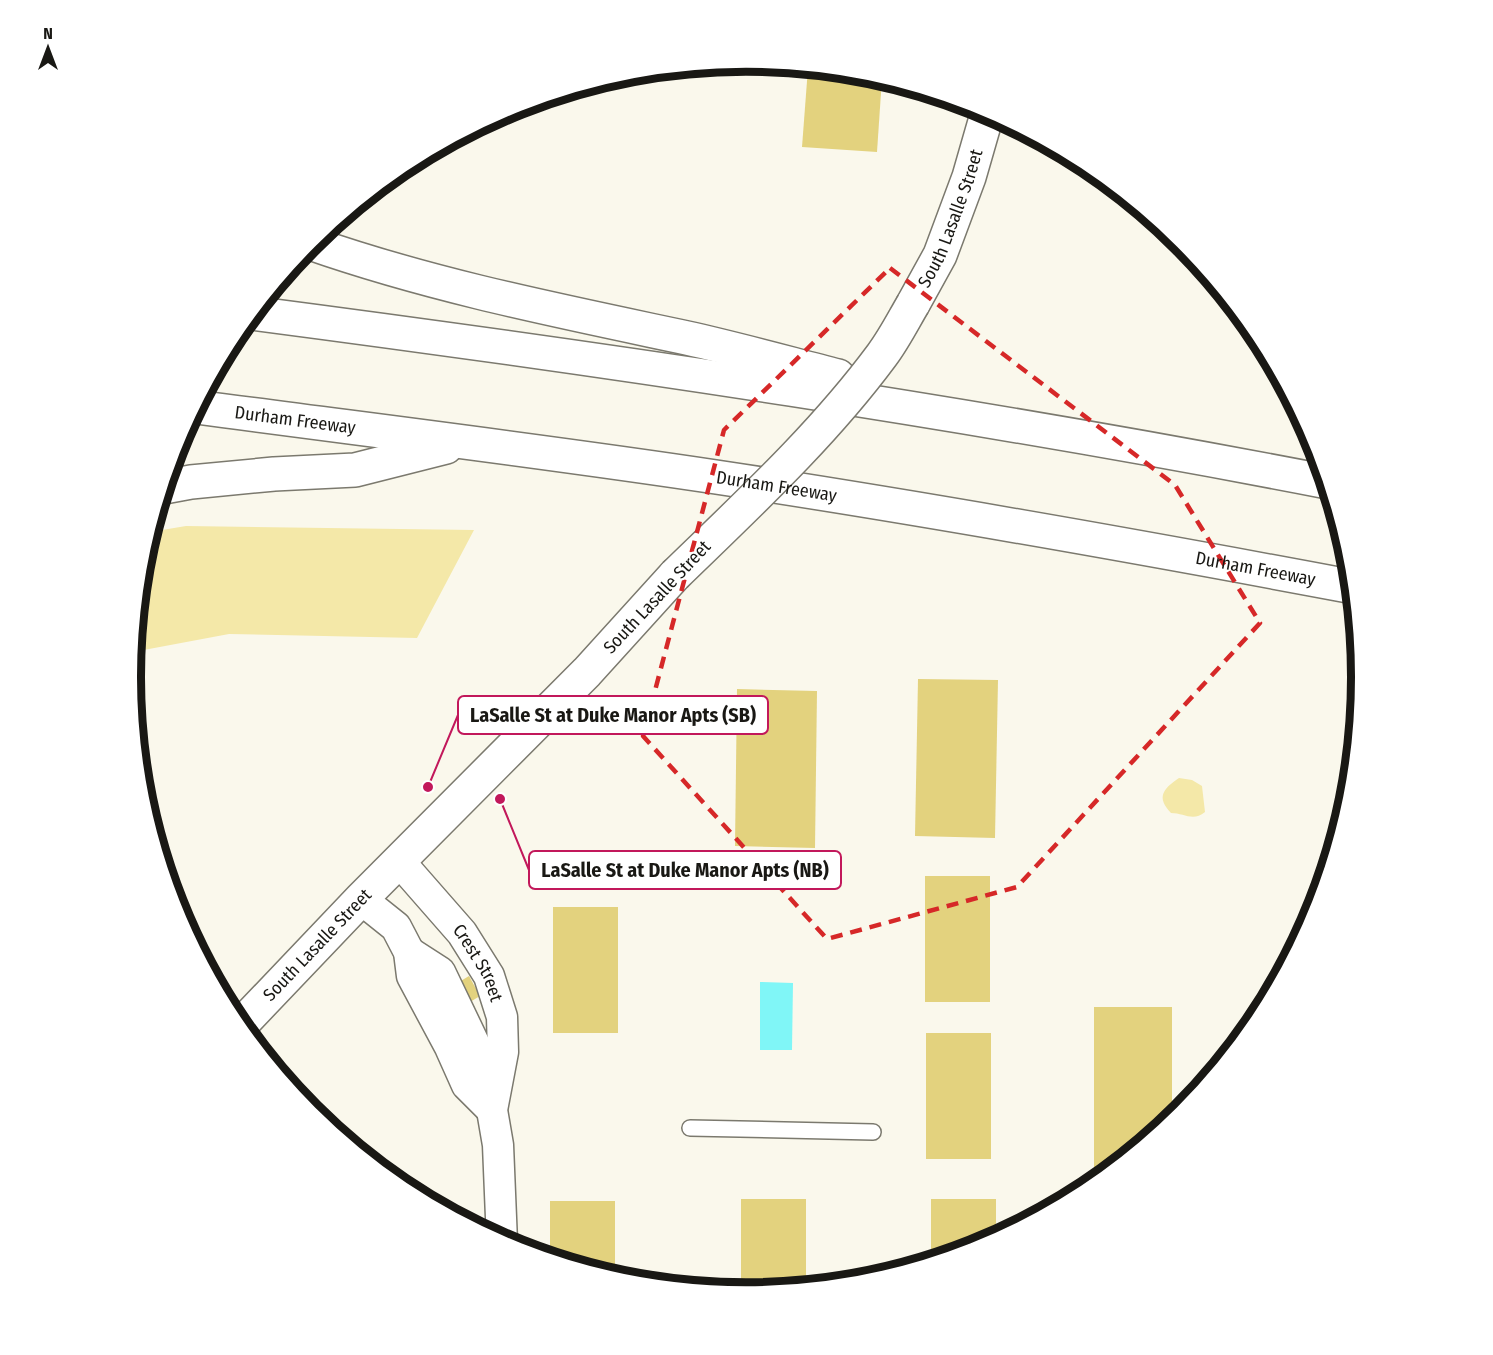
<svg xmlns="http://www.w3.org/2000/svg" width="1493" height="1355" font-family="'Fira Sans Condensed',sans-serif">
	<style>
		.green { fill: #f4e8a8 }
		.water { fill: #80f6f7 }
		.building { fill: #e3d27e }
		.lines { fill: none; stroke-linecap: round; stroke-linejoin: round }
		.service-casing { stroke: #7b796e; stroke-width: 18 }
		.minor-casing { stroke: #7b796e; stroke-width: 33 }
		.tertiary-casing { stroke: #7b796e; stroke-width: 36 }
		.motorway-casing { stroke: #7b796e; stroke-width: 36 }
		.service { stroke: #fff; stroke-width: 15 }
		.minor { stroke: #fff; stroke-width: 30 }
		.tertiary { stroke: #fff; stroke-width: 33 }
		.motorway { stroke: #fff; stroke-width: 33 }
		.tertiary-bridge-casing { stroke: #7b796e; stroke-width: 36; stroke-linecap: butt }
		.tertiary-bridge { stroke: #fff; stroke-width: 33 }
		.marked { fill: none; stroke: #d62828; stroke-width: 4.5; stroke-dasharray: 12 8; stroke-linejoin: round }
		.labels { text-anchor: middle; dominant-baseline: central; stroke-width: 4.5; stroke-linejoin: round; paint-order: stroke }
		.street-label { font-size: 18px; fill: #191814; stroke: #fff }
		.rim { fill: none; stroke: #191814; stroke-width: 8 }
		.leader { fill: none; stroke: #c2185b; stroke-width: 2 }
		.callout-dot { fill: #c2185b; stroke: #fff; stroke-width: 2 }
		.callout { fill: #fff; stroke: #c2185b; stroke-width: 2 }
		.callout-label { font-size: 20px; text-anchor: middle; font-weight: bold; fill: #191814 }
	</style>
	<rect width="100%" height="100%" fill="#faf8ec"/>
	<g class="green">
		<path d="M186,526L474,530L417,638L229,634L133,652L142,557L150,532Z"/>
		<path d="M1179,778L1192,780L1202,786L1205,812C1193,822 1184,813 1171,813C1156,797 1163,789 1179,778Z"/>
	</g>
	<path class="water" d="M760,982L793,983L792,1050H760Z"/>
	<g class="building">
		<path d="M808,68L867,73L882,78L877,152L802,147Z"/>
		<path d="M918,679L998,680L995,838L915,836Z"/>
		<path d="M737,689L817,691L815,848L735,846Z"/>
		<rect x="925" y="876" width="65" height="126"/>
		<rect x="553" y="907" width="65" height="126"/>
		<path d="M469,976L480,996L470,1002L459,982Z"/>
		<path d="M1094,1007H1172V1122L1102,1179H1094Z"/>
		<rect x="926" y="1033" width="65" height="126"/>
		<path d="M741,1199H806V1288L741,1293Z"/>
		<path d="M931,1199H996V1239L982,1247L931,1262Z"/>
		<path d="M550,1201H615V1278L550,1258Z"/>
	</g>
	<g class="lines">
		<g class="service-casing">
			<path id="service" d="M690,1128L873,1132"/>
		</g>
		<g class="minor-casing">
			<g id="minor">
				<path id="s1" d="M399,861L462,933L489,976L502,1017L503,1052L492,1110L498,1145L502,1242"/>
				<path d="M361,899L396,927L409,952L412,976L450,1047L467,1085L492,1110"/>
				<path d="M409,952L440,972L495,1087"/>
			</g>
		</g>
		<g class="tertiary-casing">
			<g id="tertiary">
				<path id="s2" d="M913,304L940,255L969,177L988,111"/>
				<path id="s3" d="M240,1026L361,899L587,672L675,575"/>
			</g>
		</g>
		<g class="motorway-casing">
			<g id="motorway">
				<path d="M310,243C433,286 560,311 687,338C737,349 787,363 838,376"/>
				<path d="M252,313C612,360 971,413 1328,482"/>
				<path id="s4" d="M196,407C369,430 543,451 716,477C929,509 1141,547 1354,587"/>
				<path d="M164,487L191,482L274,474L355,470L446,447"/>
			</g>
		</g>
		<use href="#service" class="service"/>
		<use href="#minor" class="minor"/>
		<use href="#tertiary" class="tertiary"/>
		<use href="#motorway" class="motorway"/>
		<g class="tertiary-bridge-casing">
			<path id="tertiary-bridge" d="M675,575C747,505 822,436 882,355C894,339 903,321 913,304"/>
		</g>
		<use href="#tertiary-bridge" class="tertiary-bridge"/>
	</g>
	<path class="marked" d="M890,268L1175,485L1260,623L1017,887L827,939L643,736L724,430Z"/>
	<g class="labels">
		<g class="street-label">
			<text stroke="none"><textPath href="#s2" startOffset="94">South Lasalle Street</textPath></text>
			<text stroke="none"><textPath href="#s4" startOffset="100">Durham Freeway</textPath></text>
			<text stroke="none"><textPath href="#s4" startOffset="586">Durham Freeway</textPath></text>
			<text stroke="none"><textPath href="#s4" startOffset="1072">Durham Freeway</textPath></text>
			<text transform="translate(657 597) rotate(-47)">South Lasalle Street</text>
			<text stroke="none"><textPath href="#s3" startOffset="112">South Lasalle Street</textPath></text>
			<text stroke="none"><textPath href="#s1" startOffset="130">Crest Street</textPath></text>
		</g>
	</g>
	<path d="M0 0H1493V1355H0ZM141 677a605 605 0 1 1 1210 0a605 605 0 1 1-1210 0Z" fill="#fff" fill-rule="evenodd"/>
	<path class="rim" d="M141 677a605 605 0 1 1 1210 0a605 605 0 1 1-1210 0Z"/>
	<path class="leader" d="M428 787L458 715M500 799L529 870"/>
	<g class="callout-dot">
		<circle cx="428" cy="787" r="6"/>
		<circle cx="500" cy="799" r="6"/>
	</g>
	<g class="callout">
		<rect x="458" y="696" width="310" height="38" rx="6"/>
		<rect x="529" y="851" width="312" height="38" rx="6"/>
	</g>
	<g class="callout-label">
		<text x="613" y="722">LaSalle St at Duke Manor Apts (SB)</text>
		<text x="685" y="877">LaSalle St at Duke Manor Apts (NB)</text>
	</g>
	<g transform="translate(48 48)" stroke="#ffffff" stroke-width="4.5" paint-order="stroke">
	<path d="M0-4.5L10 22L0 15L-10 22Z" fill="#191814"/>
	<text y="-9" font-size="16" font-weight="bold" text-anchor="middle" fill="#191814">N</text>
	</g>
</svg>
